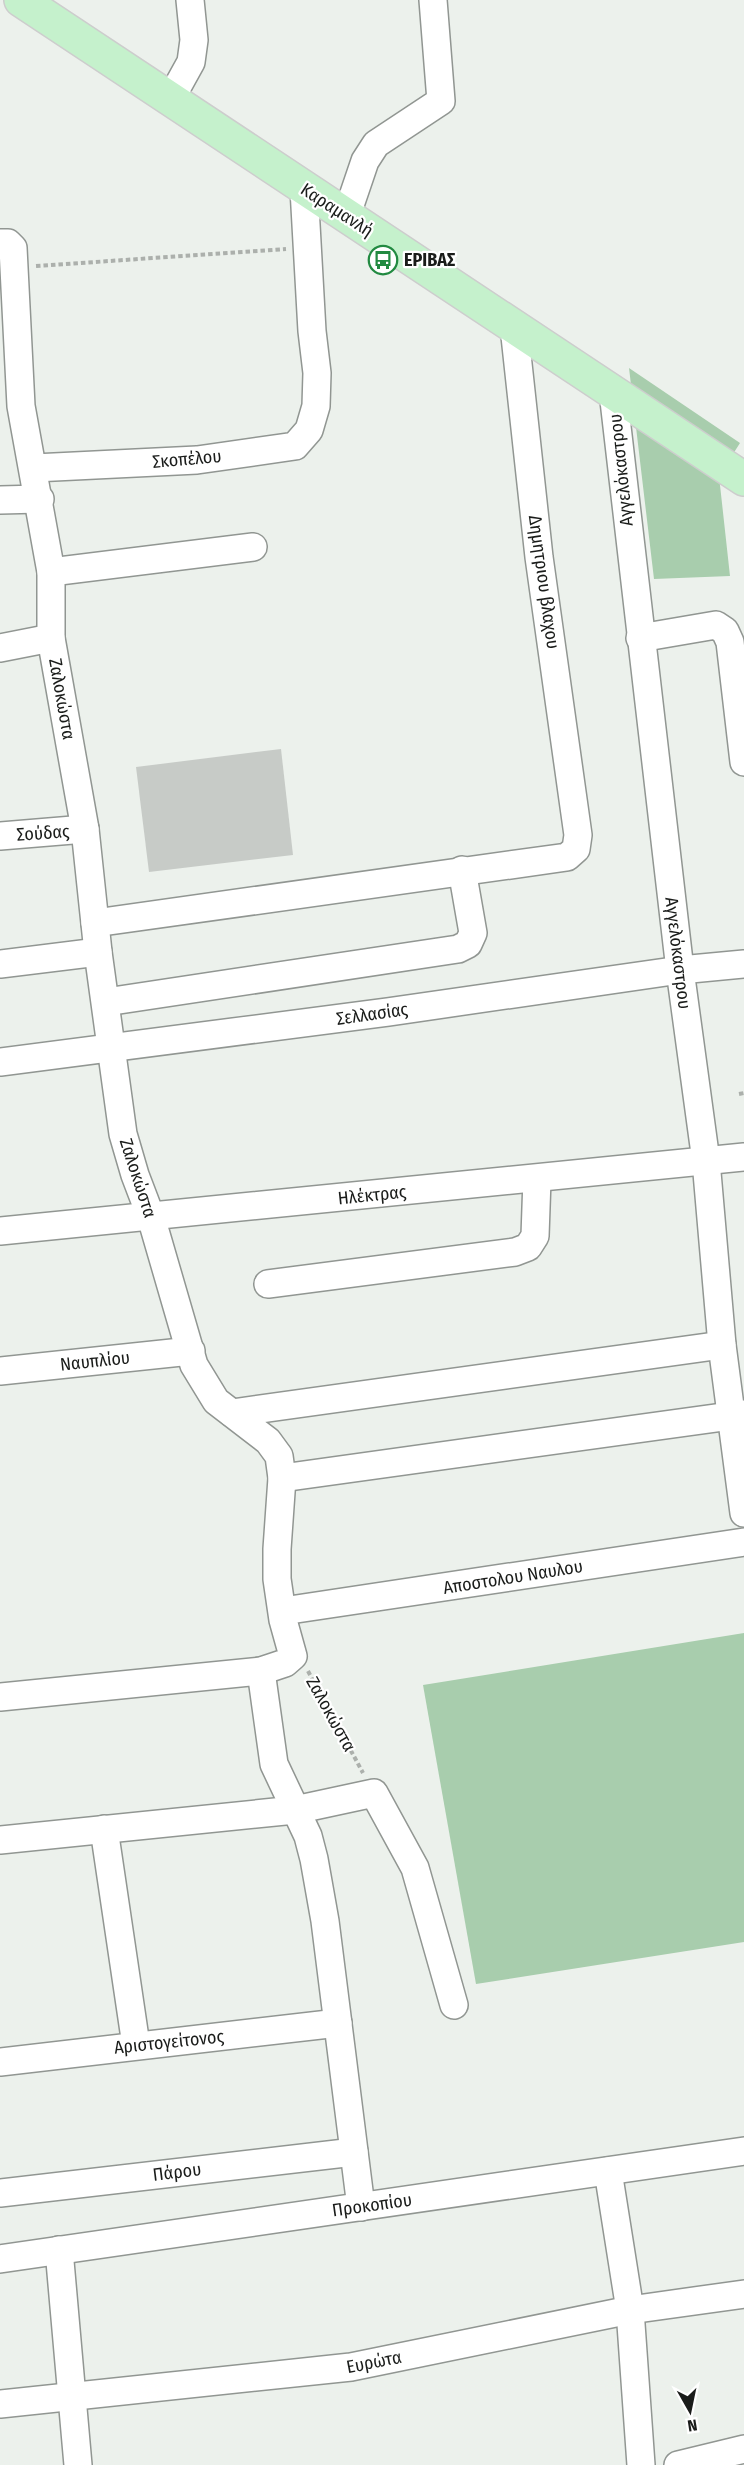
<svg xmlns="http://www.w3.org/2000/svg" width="744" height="2465" font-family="'Fira Sans Condensed',sans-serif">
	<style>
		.green { fill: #a8cdad }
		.building { fill: #c7cbc7 }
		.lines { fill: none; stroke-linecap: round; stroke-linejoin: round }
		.minor-casing { stroke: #919692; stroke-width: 30 }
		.major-casing { stroke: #cdcdcd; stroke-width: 36 }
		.path { stroke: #acb0ac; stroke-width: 4; stroke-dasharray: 4.5 3; stroke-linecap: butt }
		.minor { stroke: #fff; stroke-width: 27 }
		.major { stroke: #c5f1cc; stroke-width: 33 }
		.labels { text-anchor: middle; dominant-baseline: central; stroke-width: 4.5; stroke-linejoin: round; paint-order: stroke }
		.street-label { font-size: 18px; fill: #1a1c1a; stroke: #fff }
		.poi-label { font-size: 18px; font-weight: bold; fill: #1a1c1a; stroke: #fff; text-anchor: start }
	</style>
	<rect width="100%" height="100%" fill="#ecf1ec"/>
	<g class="green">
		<path d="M629,368L740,443L719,476L730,576L654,579Z"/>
		<path d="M744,1633V1942L476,1984L423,1685Z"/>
	</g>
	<path class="building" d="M281,749L293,855L149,872L136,767Z"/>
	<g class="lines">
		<g class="minor-casing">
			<g id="minor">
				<path d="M170,100L191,62L194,40L190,0"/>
				<path d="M346,217L365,161L376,144L441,101L433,0"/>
				<path d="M0,243H8L13,248L21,406L51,572V638L85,829L98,952L123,1134L135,1175L151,1217L194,1365L216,1401L268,1441L279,1456L282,1478L277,1549V1579L283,1620L293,1656L285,1663L261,1671L0,1697"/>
				<path d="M613,392L680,970L706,1161L722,1345L744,1513"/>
				<path d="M34,468L197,460L295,446L309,430L316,406L317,373L312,331L304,189"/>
				<path d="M0,500L40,499"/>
				<path d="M51,572L253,547"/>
				<path d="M640,638L716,625L725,631L730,642L744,762"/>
				<path d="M0,648L51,638"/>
				<path d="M0,836L85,829"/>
				<path d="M95,923L567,857L576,849L578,835L539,557L514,327"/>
				<path d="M0,964L98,952"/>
				<path d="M106,1002L458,949L468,944L473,933L462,870"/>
				<path d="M0,1062L388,1012L680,970L744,964"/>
				<path d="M0,1231L744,1157"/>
				<path d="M268,1284L515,1252L528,1247L535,1236L537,1179"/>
				<path d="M0,1371L191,1351"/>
				<path d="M232,1413L722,1345"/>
				<path d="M282,1478L744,1414"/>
				<path d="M283,1611L744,1542"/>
				<path d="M261,1671L274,1764L308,1836L314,1859L325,1921L361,2207"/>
				<path d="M104,1829L136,2045"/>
				<path d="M0,1840L295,1810L374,1793L415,1868L454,2005"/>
				<path d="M0,2062L338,2023"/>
				<path d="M608,2171L630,2310L641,2465"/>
				<path d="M0,2193L354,2152"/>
				<path d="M59,2250L78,2465"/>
				<path d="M0,2259L744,2151"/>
				<path d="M0,2404L351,2367L630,2310L744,2294"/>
				<path d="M678,2465L744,2449"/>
			</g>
		</g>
		<g class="major-casing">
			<path id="major" d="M21,0L744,479"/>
		</g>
		<g class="path">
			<path d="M36,266L286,249"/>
			<path d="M739,1094L744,1093"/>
			<path d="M308,1671L363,1773"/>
		</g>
		<use href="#minor" class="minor"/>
		<use href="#major" class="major"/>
	</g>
	<defs>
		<g id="bus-ring" transform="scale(1.5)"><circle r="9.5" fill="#fff" stroke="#228a41" stroke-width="1.5"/><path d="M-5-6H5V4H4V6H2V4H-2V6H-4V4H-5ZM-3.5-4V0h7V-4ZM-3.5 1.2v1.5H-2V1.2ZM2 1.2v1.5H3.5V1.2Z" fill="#228a41"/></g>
	</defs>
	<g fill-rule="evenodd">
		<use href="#bus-ring" x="383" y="260"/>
	</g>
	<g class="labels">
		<g class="street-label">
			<text transform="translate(337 210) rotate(33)">Καραμανλή</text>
			<text transform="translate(187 459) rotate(-5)">Σκοπέλου</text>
			<text transform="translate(621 470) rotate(-96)">Αγγελόκαστρου</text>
			<text transform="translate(544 582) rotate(82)">Δημητριου βλαχου</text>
			<text transform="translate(62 699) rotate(80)">Ζαλοκώστα</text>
			<text transform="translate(43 833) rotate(-4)">Σούδας</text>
			<text transform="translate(678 953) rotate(83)">Αγγελόκαστρου</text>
			<text transform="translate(372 1014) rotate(-8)">Σελλασίας</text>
			<text transform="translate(138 1178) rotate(72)">Ζαλοκώστα</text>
			<text transform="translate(372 1195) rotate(-6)">Ηλέκτρας</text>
			<text transform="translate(95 1361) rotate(-6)">Ναυπλίου</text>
			<text transform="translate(513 1577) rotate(-9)">Αποστολου Ναυλου</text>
			<text transform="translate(331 1714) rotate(61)">Ζαλοκώστα</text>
			<text transform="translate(169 2042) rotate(-6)">Αριστογείτονος</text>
			<text transform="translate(177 2172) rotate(-7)">Πάρου</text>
			<text transform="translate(372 2205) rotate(-8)">Προκοπίου</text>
			<text transform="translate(374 2362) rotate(-11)">Ευρώτα</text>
		</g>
		<g class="poi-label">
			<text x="404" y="260">ΕΡΙΒΑΣ</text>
		</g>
	</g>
	<g transform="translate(690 2411) rotate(171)" stroke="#ffffff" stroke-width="4.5" paint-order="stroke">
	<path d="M0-4.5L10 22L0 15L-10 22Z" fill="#1a1c1a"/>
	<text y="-9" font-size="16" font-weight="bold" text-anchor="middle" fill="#1a1c1a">N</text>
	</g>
</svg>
